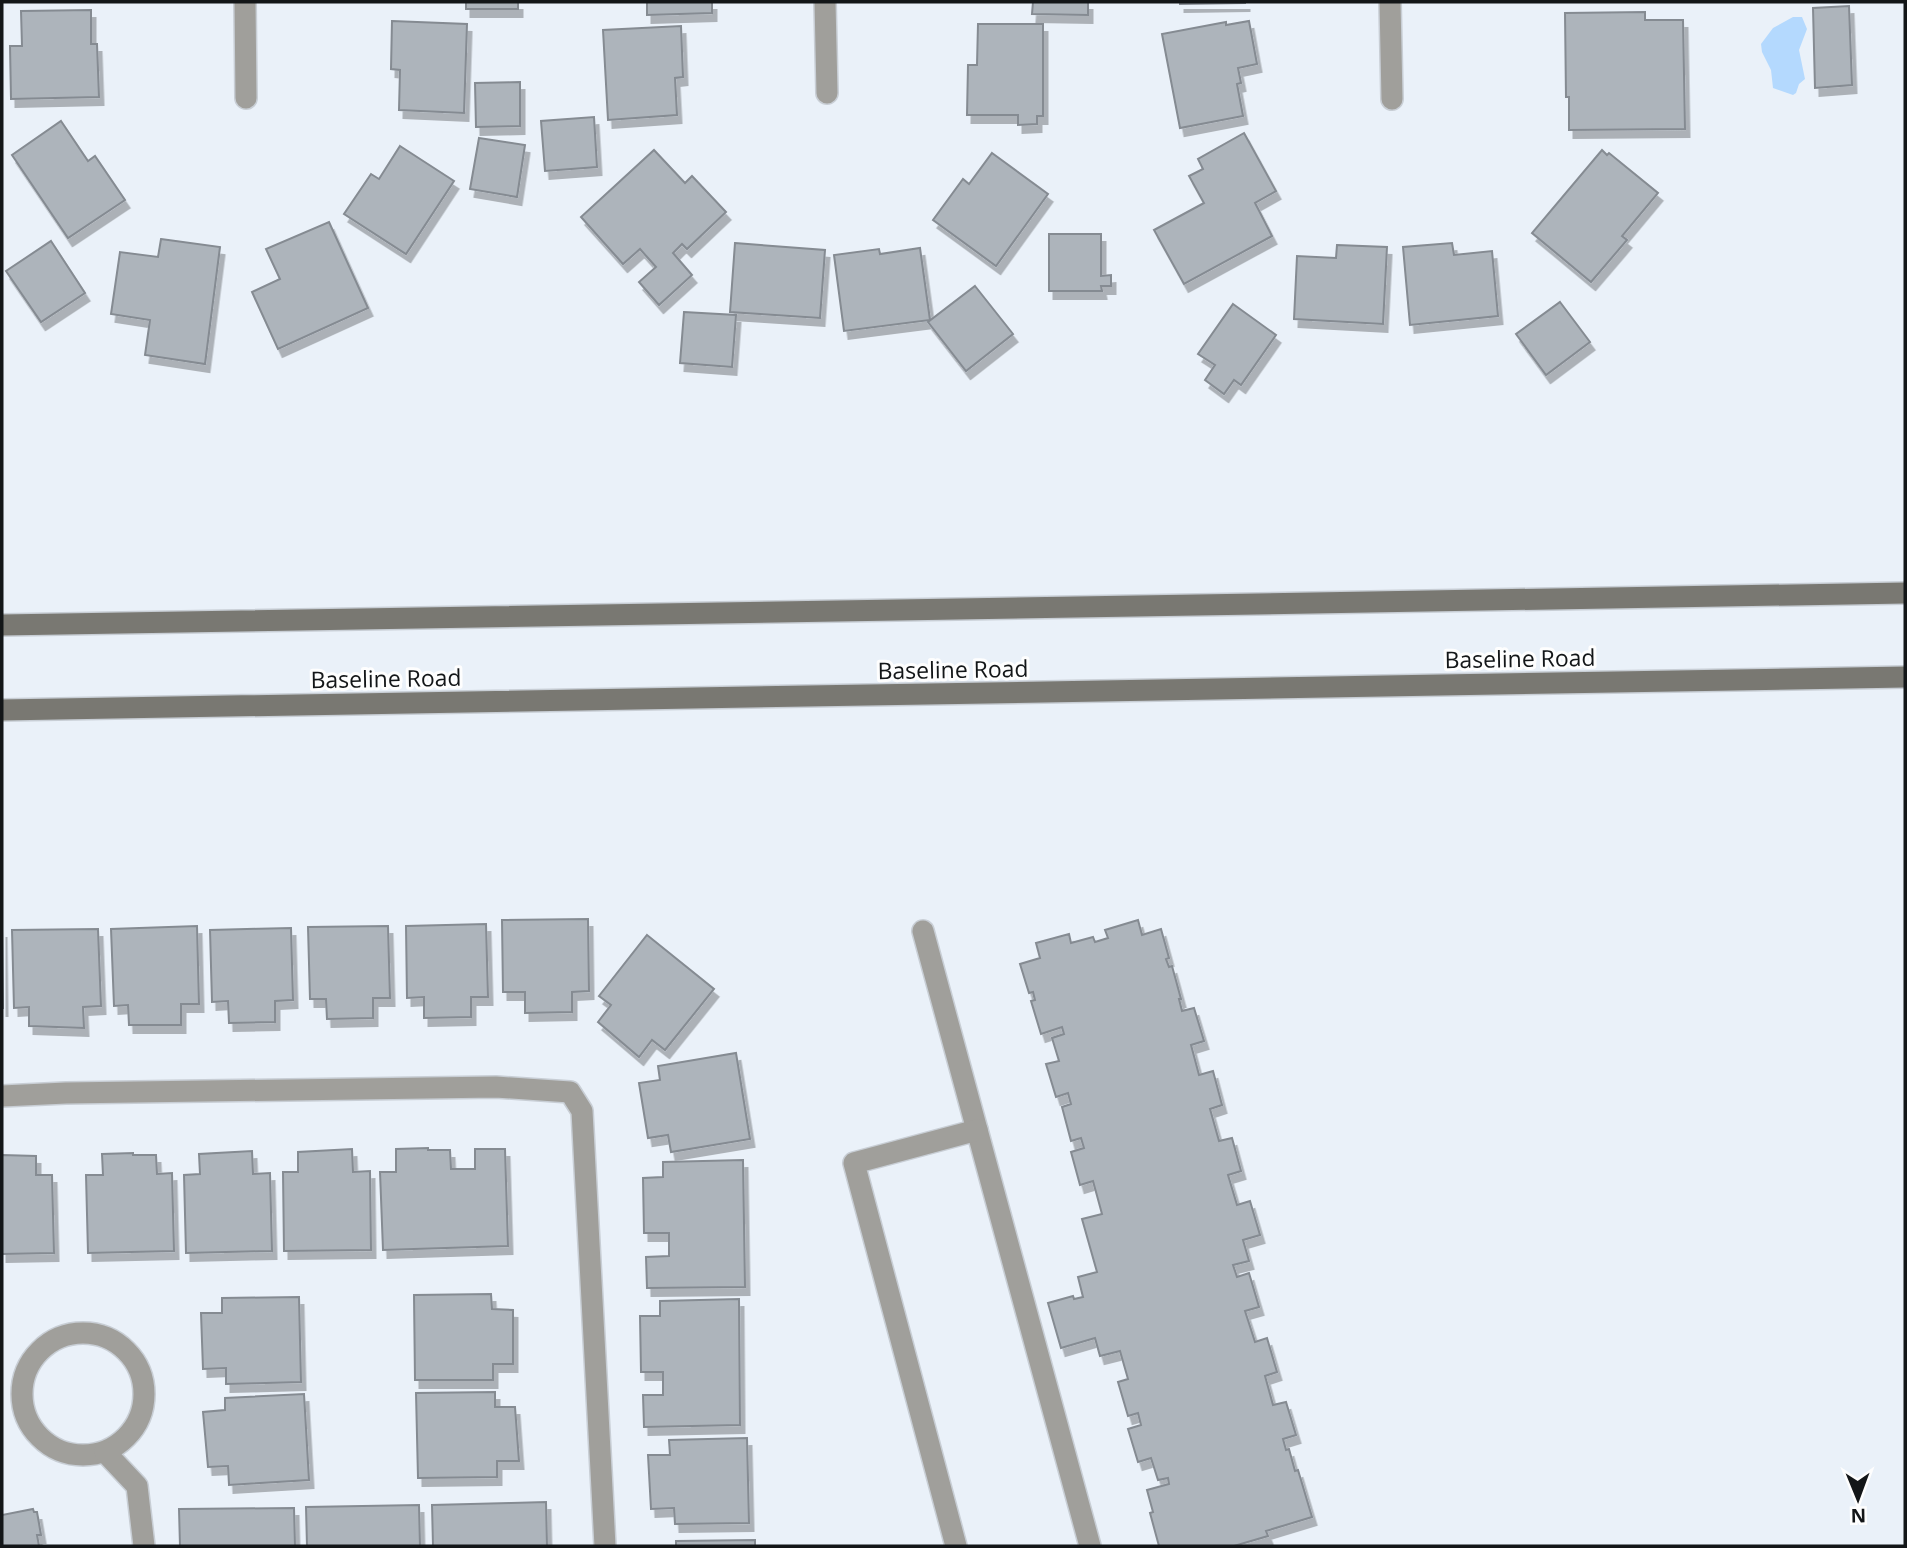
<svg xmlns="http://www.w3.org/2000/svg" width="1907" height="1548" font-family="'Open Sans',sans-serif">
	<style>
		.water { fill: #b4d9fe }
		.building { fill: #adb4bb; stroke: #858b92; stroke-width: 2; filter: url(#shadow) }
		.lines { fill: none; stroke-linecap: round; stroke-linejoin: round }
		.lane-casing { stroke: #c8ced5; stroke-width: 24 }
		.street-casing { stroke: #c8ced5; stroke-width: 24 }
		.secondary-casing { stroke: #c8ced5; stroke-width: 24 }
		.lane { stroke: #a09f9b; stroke-width: 21 }
		.street { stroke: #a09f9b; stroke-width: 21 }
		.secondary { stroke: #797872; stroke-width: 21 }
		.labels { text-anchor: middle; dominant-baseline: central; stroke-width: 6; stroke-linejoin: round; paint-order: stroke }
		.street-label { font-size: 23px; fill: #131618; stroke: #fefefe }
	</style>
	<defs>
		<filter id="shadow"><feDropShadow dx="4.5" dy="8" stdDeviation="0" flood-color="#0004"/></filter>
	</defs>
	<rect width="100%" height="100%" fill="#eaf1f9"/>
	<path class="water" d="M1793,17H1802L1807,29L1799,50L1805,79L1799,84L1796,93L1793,95L1773,88L1771,70L1762,52L1761,44L1773,28Z"/>
	<g class="building">
		<rect x="466" y="2" width="52" height="7"/>
		<path d="M647,2H712V13L647,15Z"/>
		<path d="M1033,2H1088V15L1032,14Z"/>
		<path d="M1180,2H1245V3L1180,4Z"/>
		<path d="M1849,6L1852,85L1815,88L1813,8Z"/>
		<path d="M91,10V44H97L99,97L11,99L10,46H22L21,11Z"/>
		<path d="M1645,12V20H1683L1685,129L1569,130V97H1566L1565,13Z"/>
		<path d="M392,21L467,24L464,113L399,110L400,70L391,69Z"/>
		<path d="M1249,21L1257,64L1238,68L1241,83L1237,84L1243,116L1180,128L1162,34L1226,22V25Z"/>
		<path d="M978,24H1043V116H1037V124L1018,125V115H967L968,65H977Z"/>
		<path d="M681,26L683,77L675,78L677,115L608,120L603,30Z"/>
		<path d="M520,82V126L476,127L475,83Z"/>
		<path d="M594,117L597,167L545,171L541,121Z"/>
		<path d="M61,121L88,161L95,156L125,200L68,238L12,155Z"/>
		<path d="M1244,133L1276,191L1255,203L1272,236L1184,284L1154,230L1204,203L1189,176L1203,169L1198,159Z"/>
		<path d="M479,138L525,145L517,197L470,189Z"/>
		<path d="M400,146L454,181L406,254L344,214L371,174L379,179Z"/>
		<path d="M654,150L685,183L692,176L726,212L687,249L682,244L673,253L692,275L659,305L639,282L656,267L640,249L623,264L581,217Z"/>
		<path d="M1602,150L1607,155L1609,153L1658,193L1622,236L1627,240L1591,282L1532,233Z"/>
		<path d="M992,153L1048,194L996,266L933,220L963,179L969,184Z"/>
		<path d="M329,222L368,308L278,349L252,292L280,279L266,249Z"/>
		<path d="M1049,234H1101V276L1111,275V286H1101L1102,291H1049Z"/>
		<path d="M161,239L220,247L205,364L145,355L150,320L111,314L120,252L158,257Z"/>
		<path d="M51,241L85,293L41,322L6,271Z"/>
		<path d="M735,243L825,250L820,318L730,312Z"/>
		<path d="M1452,243L1454,255L1492,251L1498,316L1410,325L1403,247Z"/>
		<path d="M1337,245L1387,247L1383,324L1294,319L1297,256L1336,258Z"/>
		<path d="M920,248L930,320L844,331L834,255L879,249L880,254Z"/>
		<path d="M975,286L1013,334L966,371L928,322Z"/>
		<path d="M1560,302L1590,342L1546,375L1516,334Z"/>
		<path d="M1233,304L1276,335L1241,385L1234,380L1224,394L1205,380L1215,365L1198,354Z"/>
		<path d="M684,312L736,315L732,367L680,363Z"/>
		<path d="M588,919L589,991L572,992V1012L525,1013V992H503L502,920Z"/>
		<path d="M1138,920L1142,935L1161,929L1169,958L1166,959L1169,967L1172,966L1181,999H1179L1182,1011L1194,1008L1204,1041L1191,1045L1199,1075L1213,1071L1222,1105L1210,1109L1219,1141L1232,1138L1241,1171L1228,1175L1237,1205L1250,1201L1260,1235L1243,1240L1249,1261L1233,1265L1237,1277L1249,1273L1259,1307L1245,1311L1255,1342L1267,1338L1277,1372L1265,1376L1273,1405L1286,1402L1296,1435L1283,1439L1286,1450L1289,1449L1295,1471L1298,1470L1312,1517L1266,1531L1268,1536L1234,1546H1159L1150,1513L1153,1512L1147,1490L1169,1484L1168,1478L1158,1480L1151,1458L1138,1462L1128,1429L1141,1425L1138,1413L1128,1416L1118,1382L1128,1379L1120,1351L1100,1356L1095,1338L1061,1348L1048,1303L1073,1296L1074,1299L1083,1297L1078,1277L1097,1272L1082,1219L1102,1214L1093,1181L1080,1185L1071,1152L1084,1148L1081,1138L1071,1141L1062,1107L1071,1104L1068,1093L1056,1097L1046,1064L1059,1061L1052,1038L1064,1034L1062,1027L1041,1034L1031,1001L1035,1000L1033,992L1029,993L1020,964L1040,958L1036,943L1069,934L1071,943L1093,937L1095,942L1108,938L1105,930Z"/>
		<path d="M486,924L488,997H471V1017L424,1018V997L407,998L406,926Z"/>
		<path d="M197,926L199,1004H181V1025H129L128,1005L114,1006L111,929Z"/>
		<path d="M388,926L390,998H373V1018L327,1019L326,999H310L308,927Z"/>
		<path d="M291,928L293,1000L275,1001V1022L229,1023L228,1001L212,1002L210,930Z"/>
		<path d="M2,929L3,1008H2Z"/>
		<path d="M98,929L101,1006L83,1007L84,1028L29,1026V1007L14,1008L12,930Z"/>
		<path d="M647,935L714,989L665,1050L652,1040L639,1057L598,1022L611,1005L599,996Z"/>
		<path d="M736,1053L750,1139L671,1152L668,1135L648,1138L639,1083L660,1080L658,1066Z"/>
		<path d="M428,1148V1150H450L451,1169H475V1149H505L508,1246L383,1250L380,1172H396V1149Z"/>
		<path d="M352,1149L353,1172L370,1171L371,1250L284,1251L283,1172H298V1152Z"/>
		<path d="M252,1151L253,1174L270,1173L272,1251L186,1253L184,1175L200,1174L199,1154Z"/>
		<path d="M133,1153V1155H156L157,1174L172,1173L174,1251L88,1253L86,1175H103L102,1154Z"/>
		<path d="M2,1155L36,1156V1175H52L54,1253L2,1254Z"/>
		<path d="M743,1160L745,1287L647,1288L646,1257L669,1256V1233H644L643,1178L663,1177V1162Z"/>
		<path d="M491,1294L492,1309L513,1310V1364H493V1380H415L414,1295Z"/>
		<path d="M299,1297L301,1382L226,1384V1368L203,1369L201,1313H222V1298Z"/>
		<path d="M739,1299L740,1425L644,1427L643,1395H663V1372H641L640,1316H660V1301Z"/>
		<path d="M495,1392V1407H515L519,1461H497V1477L418,1478L416,1393Z"/>
		<path d="M304,1394L309,1480L229,1485L228,1466L208,1467L203,1412L225,1410V1398Z"/>
		<path d="M747,1438L749,1523L675,1524L674,1508L651,1509L648,1455H670L669,1440Z"/>
		<path d="M546,1502L547,1546H433L432,1505Z"/>
		<path d="M419,1505L420,1546H307L306,1507Z"/>
		<path d="M294,1508L295,1546H180L179,1509Z"/>
		<path d="M33,1509L34,1512H37L41,1535H37L39,1546H2V1515Z"/>
		<path d="M755,1540V1546H676V1541Z"/>
	</g>
	<g class="lines">
		<g class="lane-casing">
			<g id="lane">
				<path d="M923,931L1090,1546"/>
				<path d="M2,1096L66,1093L496,1087L570,1092L582,1111L605,1546"/>
				<circle cx="83" cy="1394" r="61"/>
				<path d="M105,1452L137,1486L144,1546"/>
				<path d="M956,1546L854,1163L977,1130"/>
			</g>
		</g>
		<g class="street-casing">
			<g id="street">
				<path d="M245,2L246,98"/>
				<path d="M825,2L827,93"/>
				<path d="M1390,2L1392,99"/>
			</g>
		</g>
		<g class="secondary-casing">
			<g id="secondary">
				<path d="M2,625L1905,593"/>
				<path d="M2,710L1905,677"/>
			</g>
		</g>
		<use href="#lane" class="lane"/>
		<use href="#street" class="street"/>
		<use href="#secondary" class="secondary"/>
	</g>
	<g class="labels">
		<g class="street-label">
			<text transform="translate(1520 658) rotate(-1)">Baseline Road</text>
			<text transform="translate(953 669) rotate(-1)">Baseline Road</text>
			<text transform="translate(386 678) rotate(-1)">Baseline Road</text>
		</g>
	</g>
	<rect width="1907" height="1548" fill="none" stroke="#131618" stroke-width="7"/>
	<g transform="translate(1858 1499) rotate(179)" stroke="#fefefe" stroke-width="5" paint-order="stroke">
	<path d="M0-5L12 26L0 18L-12 26Z" fill="#131618"/>
	<text y="-10" font-size="19" font-weight="bold" text-anchor="middle" fill="#131618">N</text>
	</g>
</svg>
